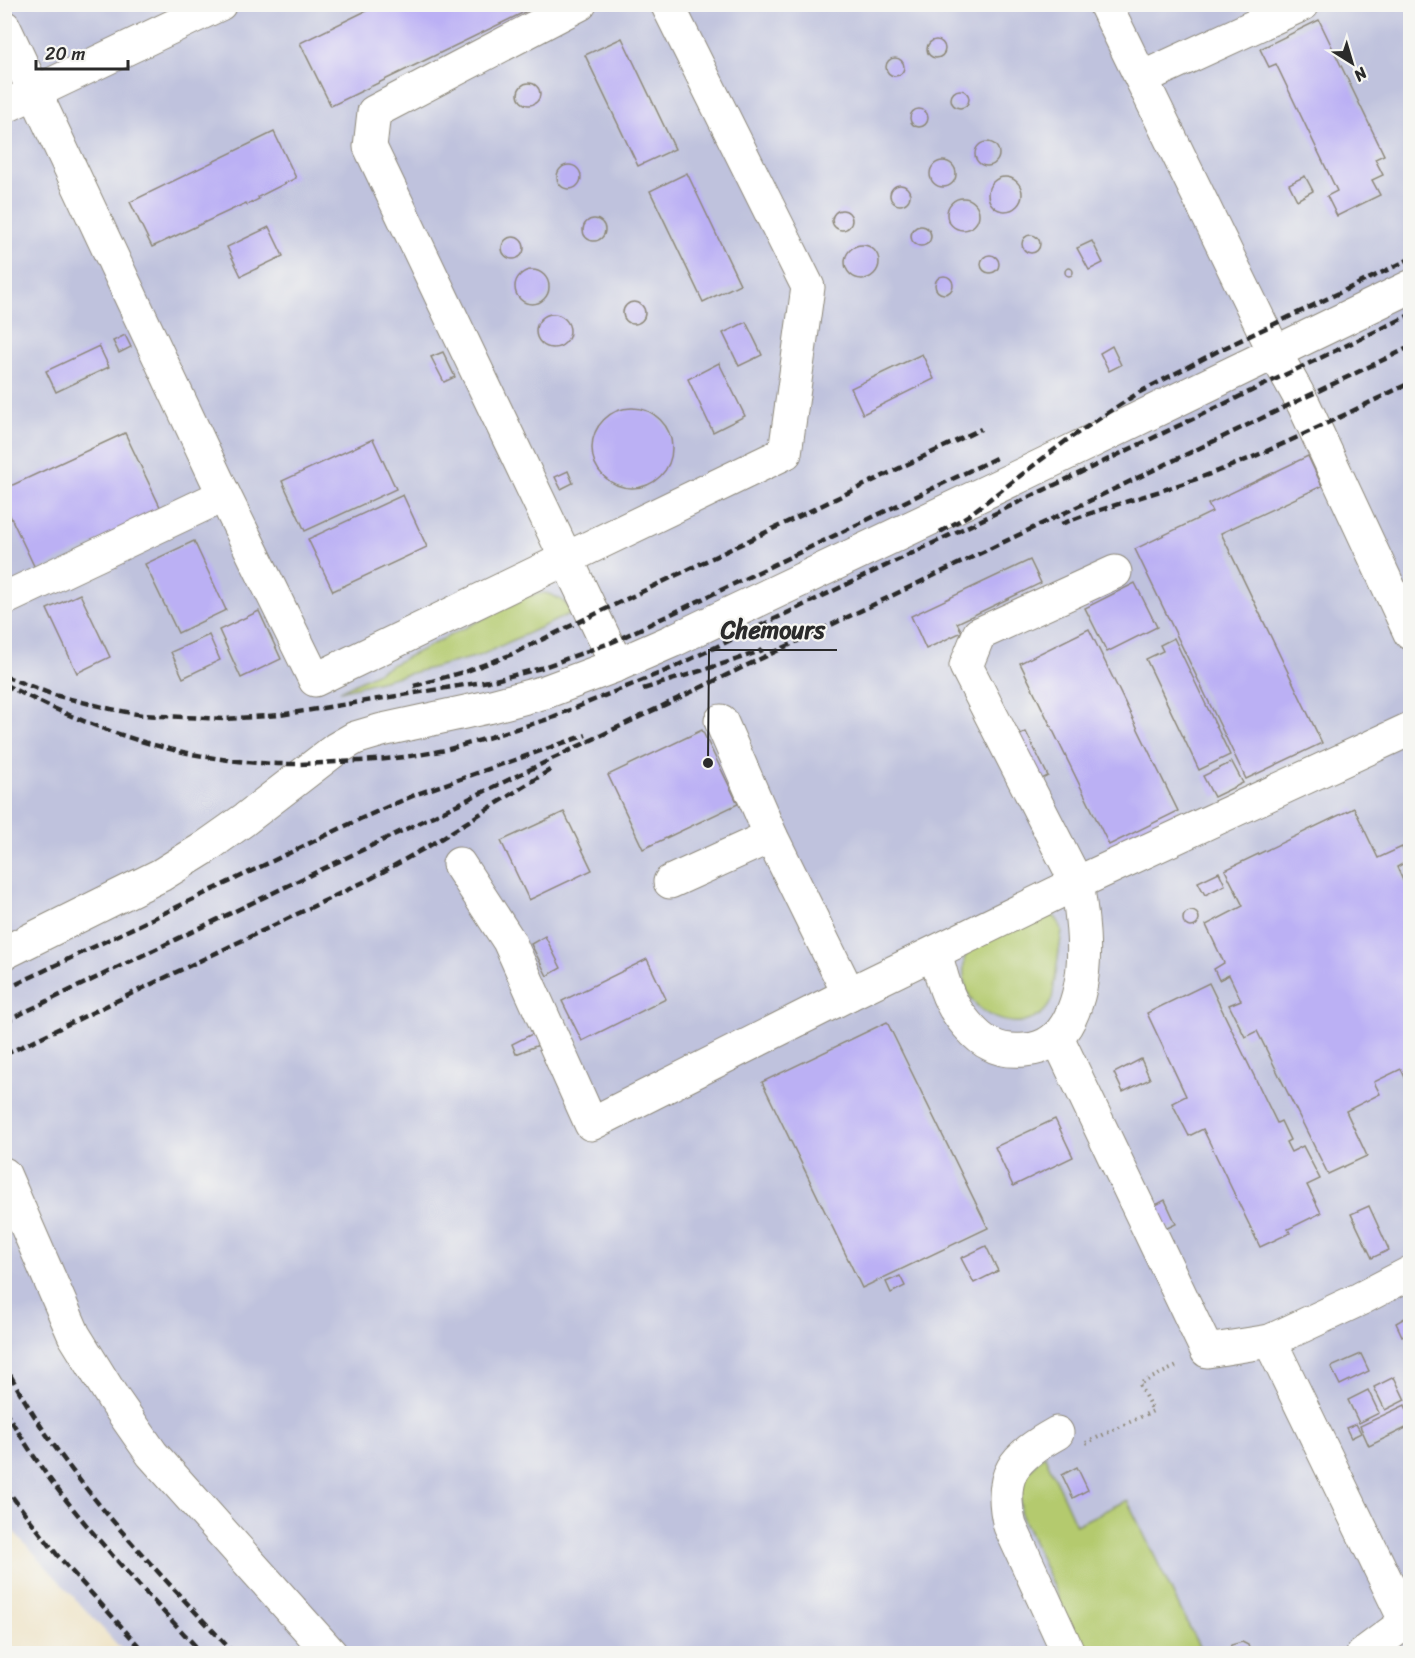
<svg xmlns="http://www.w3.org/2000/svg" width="1415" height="1658" font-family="Sriracha,sans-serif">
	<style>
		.industrial { fill: #bfc2dd }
		.grass { fill: #b4ca6e; stroke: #707a4c; stroke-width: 1.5 }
		.building { fill: #bbb0f4 }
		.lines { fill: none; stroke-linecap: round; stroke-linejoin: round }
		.minor-casing { stroke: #8d887a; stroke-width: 35 }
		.path { stroke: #8d887a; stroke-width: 4; stroke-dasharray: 1.5 4.5; stroke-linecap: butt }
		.minor { stroke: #fff; stroke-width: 33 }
		.rail { stroke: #2b2b2b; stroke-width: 4.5; stroke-dasharray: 9 4.5; stroke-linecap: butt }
		.leader { fill: none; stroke: #2b2b2b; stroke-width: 2 }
		.callout-dot { fill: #2b2b2b; stroke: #f6f6f2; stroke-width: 2 }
		.callout-label { font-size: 24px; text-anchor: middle; font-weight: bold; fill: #2b2b2b; stroke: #f6f6f2; stroke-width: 4.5; stroke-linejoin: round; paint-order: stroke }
	</style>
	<rect width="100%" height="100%" fill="#f6f6f2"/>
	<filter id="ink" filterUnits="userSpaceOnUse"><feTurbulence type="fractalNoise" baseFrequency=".0167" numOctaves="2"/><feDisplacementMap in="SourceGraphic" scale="12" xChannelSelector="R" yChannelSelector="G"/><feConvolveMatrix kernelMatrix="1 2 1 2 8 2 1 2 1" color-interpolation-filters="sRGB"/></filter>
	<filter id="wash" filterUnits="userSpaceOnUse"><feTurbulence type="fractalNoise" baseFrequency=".008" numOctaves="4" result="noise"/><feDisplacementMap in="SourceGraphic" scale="24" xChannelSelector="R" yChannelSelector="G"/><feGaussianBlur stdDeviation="1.35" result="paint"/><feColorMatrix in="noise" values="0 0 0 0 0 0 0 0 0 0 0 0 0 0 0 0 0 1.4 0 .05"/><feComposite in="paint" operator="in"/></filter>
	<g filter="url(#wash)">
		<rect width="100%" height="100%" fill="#efe4c8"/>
		<path class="industrial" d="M5,5H1410V1653H125L5,1522Z"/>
		<g class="grass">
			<path d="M545,593C558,596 565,602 574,612L479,656L340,691L530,595Z"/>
			<path d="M1047,911C1056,916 1059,921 1062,931L1052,999C1037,1037 981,1024 967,991C962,977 963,964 966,950Z"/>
			<path d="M1044,1454L1076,1525L1127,1500L1202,1653H1083L1020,1512L1023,1478Z"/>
		</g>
		<g id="blocks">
			<g class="building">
				<path d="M380,4H541L331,106L300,43Z"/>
				<path d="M1319,20L1384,155L1375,159L1383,175L1372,180L1380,195L1337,216L1327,196L1337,191L1276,64L1269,67L1260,49Z"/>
				<path d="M622,38L675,149L638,166L585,55Z"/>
				<circle cx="936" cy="49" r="9"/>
				<circle cx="895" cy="67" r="9"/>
				<circle cx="529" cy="94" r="11"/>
				<circle cx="960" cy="99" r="9"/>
				<circle cx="919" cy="118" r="9"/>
				<path d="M274,132L296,178L258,197L259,199L247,205L246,203L152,247L130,202Z"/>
				<circle cx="987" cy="154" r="12"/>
				<circle cx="943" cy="174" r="13"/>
				<circle cx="569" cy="177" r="12"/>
				<path d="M687,173L740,284L703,302L650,191Z"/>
				<path d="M1305,176L1313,191L1297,200L1289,184Z"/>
				<circle cx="1005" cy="194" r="17"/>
				<circle cx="900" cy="195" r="10"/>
				<circle cx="963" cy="214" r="16"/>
				<circle cx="842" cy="220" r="10"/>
				<circle cx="594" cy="230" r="11"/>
				<circle cx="921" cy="236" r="10"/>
				<path d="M269,227L283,256L241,276L227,247Z"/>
				<circle cx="1031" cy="244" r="9"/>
				<circle cx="513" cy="248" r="11"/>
				<path d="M1092,241L1103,263L1089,270L1077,248Z"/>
				<circle cx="862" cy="262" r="17"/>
				<circle cx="990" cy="264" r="9"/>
				<circle cx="1069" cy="272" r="4"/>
				<circle cx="532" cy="287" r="17"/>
				<circle cx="944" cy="285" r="9"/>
				<circle cx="634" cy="313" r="11"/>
				<circle cx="553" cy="331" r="17"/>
				<path d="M746,322L762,355L739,366L723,333Z"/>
				<path d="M125,335L131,347L119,353L113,341Z"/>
				<path d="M99,346L109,367L56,392L46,371Z"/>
				<path d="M1112,346L1121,365L1109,371L1100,353Z"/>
				<path d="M443,352L455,377L444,382L431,357Z"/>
				<path d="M922,354L934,379L863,414L851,388Z"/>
				<path d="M719,363L745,416L713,432L688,379Z"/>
				<circle cx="632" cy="448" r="40"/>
				<path d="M125,433L162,511L36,570L4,503V489Z"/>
				<path d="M373,439L396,489L305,531L282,481Z"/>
				<path d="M1308,456L1322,486L1221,533L1322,743L1246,779L1135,549L1212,512L1208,504Z"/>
				<path d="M568,471L573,483L561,489L555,477Z"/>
				<path d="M403,495L427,547L333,591L308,539Z"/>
				<path d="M194,541L226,610L178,633L145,564Z"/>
				<path d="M1030,560L1041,583L957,623L962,632L926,649L911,616Z"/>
				<path d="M1135,583L1157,627L1107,652L1085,608Z"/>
				<path d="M80,594L110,657L77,673L47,609Z"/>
				<path d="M259,611L281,659L241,678L219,630Z"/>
				<path d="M1089,629L1178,811L1109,845L1020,663Z"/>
				<path d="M209,635L220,660L183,678L171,652Z"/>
				<path d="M1174,638L1230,755L1199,770L1146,659L1163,651L1160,645Z"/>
				<path d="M702,730L738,804L643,849L608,775Z"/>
				<path d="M1026,732L1048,776L1034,783L1012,739Z"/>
				<path d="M1232,762L1243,783L1214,797L1203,776Z"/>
				<path d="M1354,808L1378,858L1402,847L1408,861L1397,867L1406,887L1410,885V1088L1401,1069L1374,1082L1380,1094L1346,1111L1367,1156L1328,1174L1257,1031L1245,1037L1229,1005L1241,1000L1229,975L1219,980L1214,969L1224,963L1206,925L1243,906L1225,870Z"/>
				<path d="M564,812L592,870L529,900L501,841Z"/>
				<path d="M1219,872L1225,885L1205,895L1198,882Z"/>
				<circle cx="1191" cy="919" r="8"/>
				<path d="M545,936L561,968L547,976L531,944Z"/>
				<path d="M647,959L666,999L582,1041L562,1001Z"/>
				<path d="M1209,983L1277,1123L1281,1121L1290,1140L1286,1142L1291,1152L1303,1146L1320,1179L1307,1185L1321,1213L1288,1229L1290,1233L1260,1247L1203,1129L1189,1136L1172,1103L1186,1096L1147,1013Z"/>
				<path d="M887,1022L988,1228L862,1288L762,1082Z"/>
				<path d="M536,1032L541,1044L516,1054L512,1044Z"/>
				<path d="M1141,1059L1150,1079L1123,1092L1114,1073Z"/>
				<path d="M1055,1119L1073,1157L1013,1186L995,1147Z"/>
				<path d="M1165,1200L1176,1224L1163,1230L1152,1207Z"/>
				<path d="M1369,1206L1389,1250L1372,1258L1351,1214Z"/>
				<path d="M986,1246L998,1271L974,1283L961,1258Z"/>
				<path d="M900,1276L905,1286L891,1293L886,1282Z"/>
				<path d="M1410,1315V1332L1402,1336L1396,1323Z"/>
				<path d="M1361,1354L1369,1371L1340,1385L1331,1367Z"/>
				<path d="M1394,1377L1405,1400L1385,1410L1374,1387Z"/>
				<path d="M1368,1390L1379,1413L1359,1423L1348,1400Z"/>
				<path d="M1405,1405L1410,1417V1426L1369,1446L1360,1426Z"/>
				<path d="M1356,1424L1361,1433L1351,1438L1346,1428Z"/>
				<path d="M1077,1467L1088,1490L1073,1498L1062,1475Z"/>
				<path d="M1242,1642L1248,1645L1251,1654H1228L1231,1645Z"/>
			</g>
		</g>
	</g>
	<g filter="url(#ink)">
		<use href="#blocks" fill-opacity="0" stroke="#8d887a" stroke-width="1.5"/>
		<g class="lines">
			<g class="minor-casing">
				<g id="minor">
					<path d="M580,4L374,112L370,147L617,665"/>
					<path d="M1105,4L1275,353L1304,405L1410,633"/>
					<path d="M4,27L224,495L315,680L785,453L808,287L667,4"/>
					<path d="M1142,78L1303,4"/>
					<path d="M4,107L220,4"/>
					<path d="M4,599L224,495"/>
					<path d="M721,721L771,836L849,994"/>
					<path d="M459,864L509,941L591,1124L849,994L1077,883L1410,729"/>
					<path d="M670,882L771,836"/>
					<path d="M4,953L161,875L203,849L244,820L336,749L355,738L382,730L488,707L545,692L617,665L672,641L1022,475L1410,287"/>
					<path d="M935,953C940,968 943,986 951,1001C957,1014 976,1038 990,1044C1000,1050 1013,1051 1025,1050C1046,1049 1061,1037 1070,1018C1090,977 1084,926 1077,883L966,666L979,634L1115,572"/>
					<path d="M1057,1037L1207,1351L1270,1341L1360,1299L1410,1273"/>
					<path d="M4,1174L74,1335L113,1398L152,1454L331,1654"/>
					<path d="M1270,1341L1406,1622"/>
					<path d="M1057,1433C1014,1457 997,1474 1010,1526L1069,1654"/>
					<path d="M1363,1654L1410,1619"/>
				</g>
			</g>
			<path class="path" d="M1086,1443L1153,1411L1139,1384L1179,1365"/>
			<use href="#minor" class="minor"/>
			<g class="rail">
				<path d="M1061,524C1113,504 1166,491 1218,471C1284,446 1347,413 1410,383"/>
				<path d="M940,532L969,515L1067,440L1138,393L1220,350L1410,259"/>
				<path d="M4,676L54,695L111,709L142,715L225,719L280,715L495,680L541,668L615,641L996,458"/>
				<path d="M4,684C84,726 169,757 259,763C284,765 310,764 336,762C371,761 406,758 440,751C455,748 469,743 484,739C508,731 533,724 558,716"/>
				<path d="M414,686L467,671L510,655L981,429"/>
				<path d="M643,689L735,660L763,650"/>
				<path d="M550,718L670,669L1410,315"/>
				<path d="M4,990L360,819L417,794L586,735"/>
				<path d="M4,1022L1410,347"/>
				<path d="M4,1055L372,878L434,843L553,768"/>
				<path d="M4,1363C60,1473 147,1560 230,1649"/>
				<path d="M4,1409C23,1440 43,1472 66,1500C109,1554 156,1604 203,1654"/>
				<path d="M4,1486L58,1556L146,1654"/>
			</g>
		</g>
	</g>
	<path class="leader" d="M708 763L709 650H837"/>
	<circle class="callout-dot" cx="708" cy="763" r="6"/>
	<g class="callout-label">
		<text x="773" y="638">Chemours</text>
	</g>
	<rect width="1415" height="1658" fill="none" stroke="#f6f6f2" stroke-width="24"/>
	<g transform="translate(1352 63) rotate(143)" stroke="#f6f6f2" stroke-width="4.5" paint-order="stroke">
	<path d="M0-4.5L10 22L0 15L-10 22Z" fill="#2b2b2b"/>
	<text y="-9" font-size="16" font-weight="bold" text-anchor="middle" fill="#2b2b2b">N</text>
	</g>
	<path d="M36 60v9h92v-9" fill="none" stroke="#2b2b2b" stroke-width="3"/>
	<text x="45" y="60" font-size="18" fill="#2b2b2b" stroke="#f6f6f2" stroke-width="4.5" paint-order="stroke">20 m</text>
</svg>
